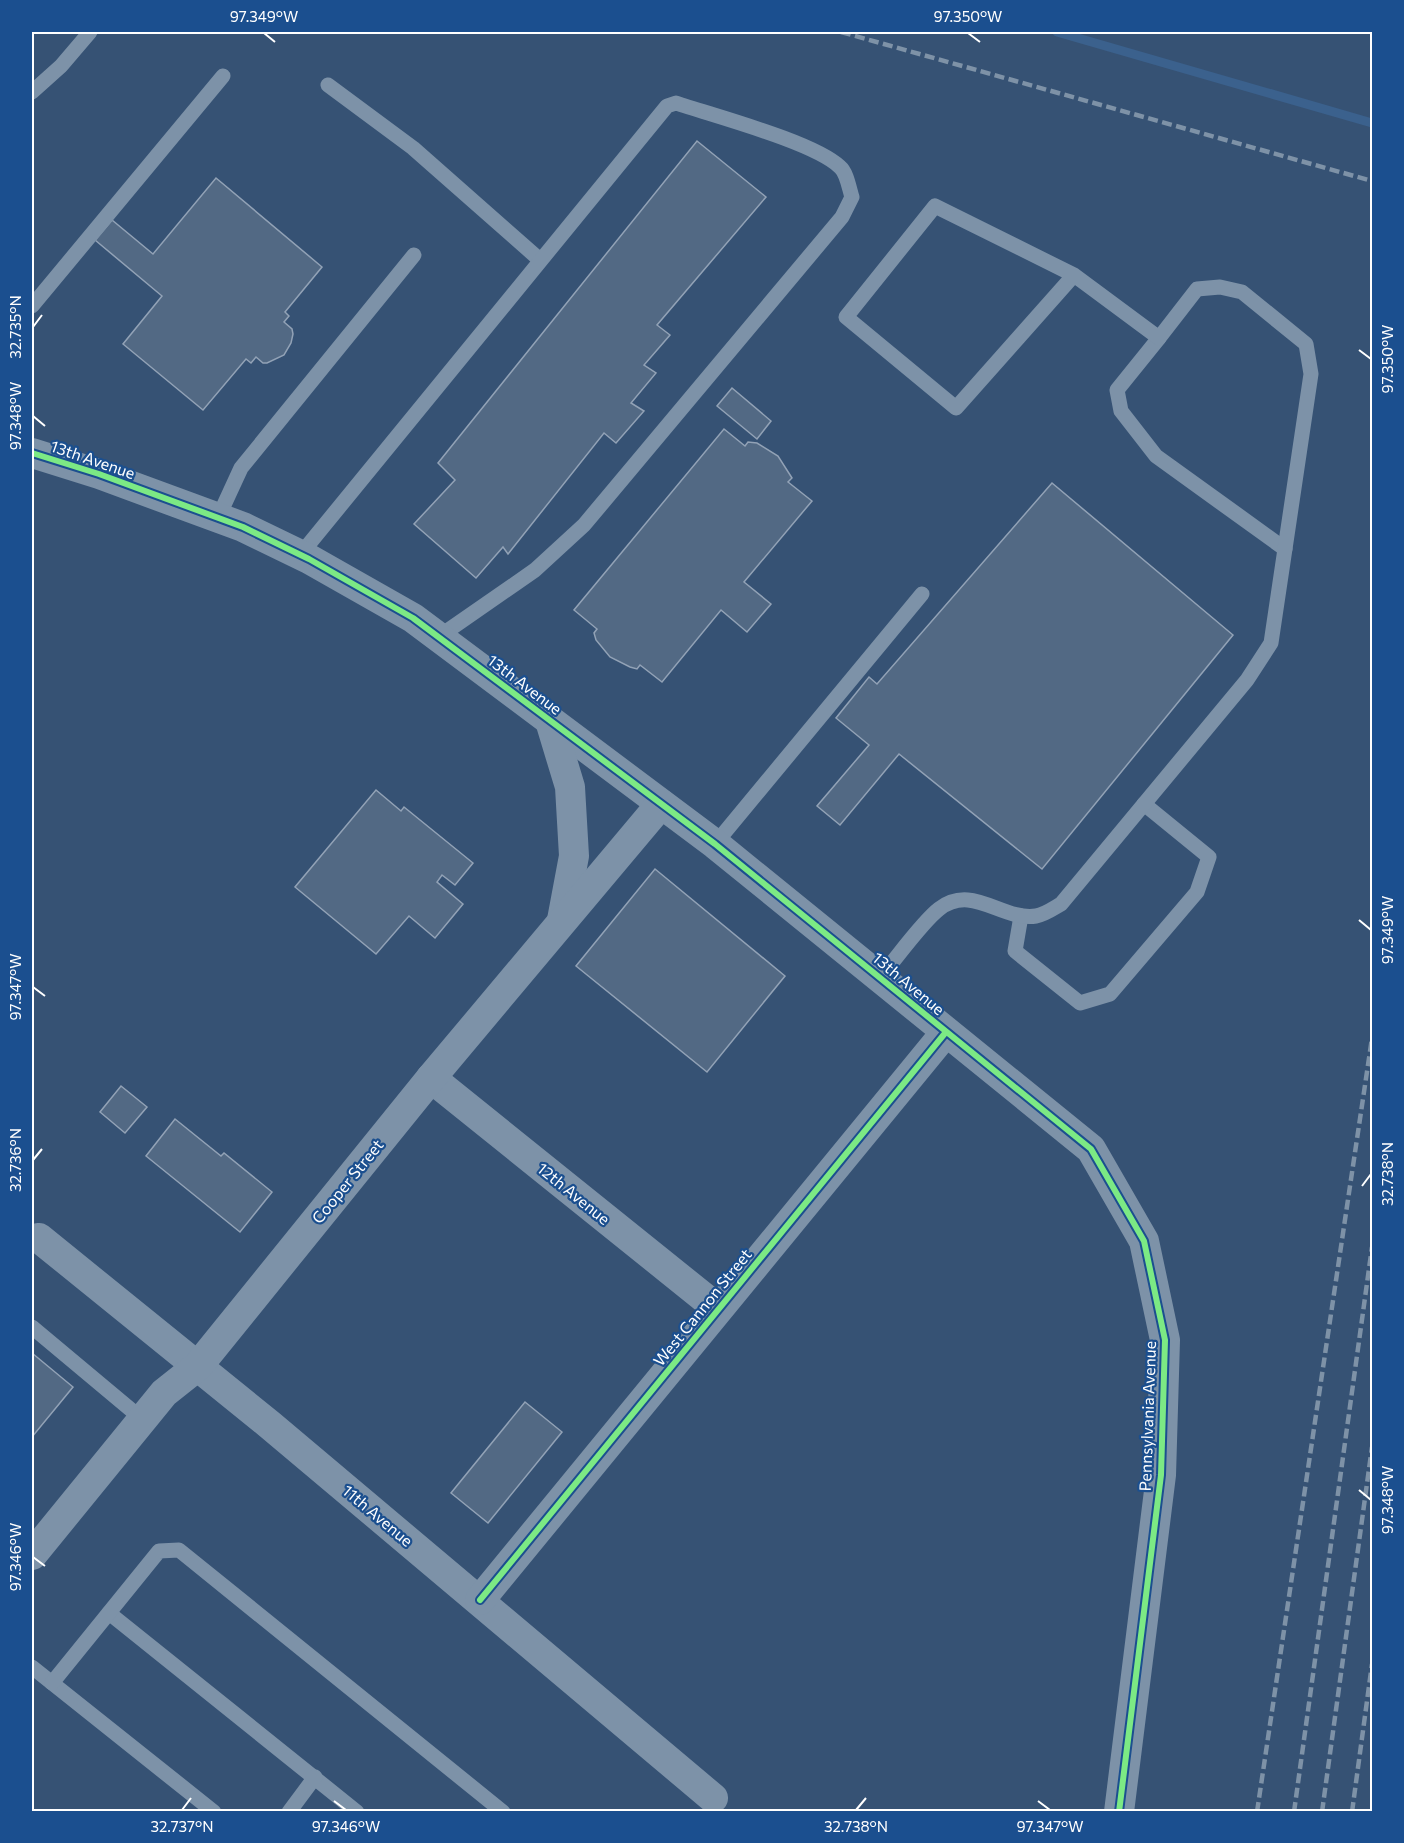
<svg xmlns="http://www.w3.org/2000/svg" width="1404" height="1843" font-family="Commissioner,sans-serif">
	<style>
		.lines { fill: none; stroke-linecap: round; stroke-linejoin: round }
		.stream { stroke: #3b618d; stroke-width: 9 }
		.building { fill: #526984; stroke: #92a2b6; stroke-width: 1.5 }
		.service { stroke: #7d92a8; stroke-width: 15 }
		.minor { stroke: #7d92a8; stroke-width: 30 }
		.rail { stroke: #7e92a7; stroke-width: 4.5; stroke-dasharray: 10 4.5; stroke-linecap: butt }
		.cycleway-casing { stroke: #1b4f8f; stroke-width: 10 }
		.cycleway { stroke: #7ce984; stroke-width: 6 }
		.ticks { fill: none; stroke: #fff; stroke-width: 2 }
		.labels { text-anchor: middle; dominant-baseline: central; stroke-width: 4.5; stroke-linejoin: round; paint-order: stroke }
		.street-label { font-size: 16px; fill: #fff; stroke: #1b4f8f }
		.neatline { fill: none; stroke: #fff; stroke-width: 2 }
		.ticks-label { font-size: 15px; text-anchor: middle; fill: #fff }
	</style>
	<rect width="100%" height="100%" fill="#365274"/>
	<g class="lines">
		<path class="stream" d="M1057,32L1372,123"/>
	</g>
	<g class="building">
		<path d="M697,141L766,197L657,325L670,335L644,365L656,373L631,403L644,411L616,443L604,433L508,554L503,547L476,578L414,524L455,480L438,463Z"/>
		<path d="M216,178L322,267L285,312L289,316L284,322L292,329L293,334L291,343L284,355L267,363H263L256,357L251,363L246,359L203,410L123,344L162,296L95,240L112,220L153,254Z"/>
		<path d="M732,388L771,421L757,439L717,406Z"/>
		<path d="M724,429L745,446L748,442L757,443L778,456L792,478L788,482L812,501L744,582L771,604L747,632L721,610L662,682L640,665L637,669L630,667L610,657L596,640L594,633L597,629L574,610Z"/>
		<path d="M1052,483L1233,635L1042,869L899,754L840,825L817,806L869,745L836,718L869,677L877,684Z"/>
		<path d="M376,790L401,811L404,807L473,863L455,885L442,875L437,882L463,904L435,938L409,916L376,954L295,887Z"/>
		<path d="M655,869L785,976L707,1072L576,966Z"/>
		<path d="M121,1086L147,1107L125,1133L100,1112Z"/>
		<path d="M175,1119L221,1156L224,1153L272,1192L240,1232L146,1156Z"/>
		<path d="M32,1353L73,1387L32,1437Z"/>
		<path d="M525,1402L562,1432L488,1523L451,1493Z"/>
	</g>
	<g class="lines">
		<g class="service">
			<path d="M328,85L413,148L540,260"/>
			<path d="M32,92L61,66L90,32"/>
			<path d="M32,306L223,76"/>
			<path d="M1159,338L1117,390L1121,411L1156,456L1285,549"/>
			<path d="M218,518L241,468L414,255"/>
			<path d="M300,555L667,106L676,103C714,116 814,142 840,167C847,173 849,188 852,197L842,217L584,525L535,570L440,636"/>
			<path d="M715,844L922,594"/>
			<path d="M1021,916L1015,951L1080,1003L1110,994L1197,892L1209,857L1144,804"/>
			<path d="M881,976C896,959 922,922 939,909C972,883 1002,921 1036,916C1044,915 1054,908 1061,904L1247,680L1271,643L1311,374L1306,344L1242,292L1220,287L1197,289L1159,338L1074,275L935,206L846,317L956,408L1074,275"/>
			<path d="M32,1327L142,1419"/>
			<path d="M109,1613L357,1812"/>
			<path d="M32,1667L214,1812"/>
			<path d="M52,1683L159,1551L179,1550L503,1812"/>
			<path d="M289,1812L315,1777"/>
		</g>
		<g class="minor">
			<path d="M32,453L99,474L243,527L309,559L413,618L715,844L1091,1149L1144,1241L1165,1340L1161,1475L1119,1812"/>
			<path d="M550,721L570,787L574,856L562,920"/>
			<path d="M431,1078L717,1308"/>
			<path d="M39,1238L270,1425L713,1798"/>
			<path d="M32,1555L164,1393L198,1366L431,1078L661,804"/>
			<path d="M480,1600L946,1032"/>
		</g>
		<g class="rail">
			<path d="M841,32L1372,181"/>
			<path d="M1257,1812L1372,1038"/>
			<path d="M1294,1812L1372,1247"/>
			<path d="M1322,1812L1372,1447"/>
			<path d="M1352,1812L1372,1664"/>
		</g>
		<g class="cycleway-casing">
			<g id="cycleway">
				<path d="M32,453L99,474L243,527L309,559L413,618L715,844L1091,1149L1144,1241L1165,1340L1161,1475L1119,1812"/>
				<path d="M480,1600L946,1032"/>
			</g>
		</g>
		<use href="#cycleway" class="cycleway"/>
	</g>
	<path class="ticks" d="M264,33L275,42M968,33L980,42M33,327L42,315M1359,350L1371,359M33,416L45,426M1359,920L1371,930M33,987L45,996M33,1160L42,1149M1362,1186L1371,1174M1359,1490L1371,1500M33,1557L45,1566M334,1801L346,1810M1038,1801L1050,1810M182,1810L191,1798M856,1810L866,1798"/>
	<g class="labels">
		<g class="street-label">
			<text transform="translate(93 459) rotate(19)">13th Avenue</text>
			<text transform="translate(525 684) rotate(37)">13th Avenue</text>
			<text transform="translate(909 983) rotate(40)">13th Avenue</text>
			<text transform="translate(347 1181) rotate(-51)">Cooper Street</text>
			<text transform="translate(574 1193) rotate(39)">12th Avenue</text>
			<text transform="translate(702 1307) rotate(-51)">West Cannon Street</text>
			<text transform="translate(1147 1416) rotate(-88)">Pennsylvania Avenue</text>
			<text transform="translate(378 1515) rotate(40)">11th Avenue</text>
		</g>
	</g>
	<rect width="1404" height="1843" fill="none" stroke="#1b4f8f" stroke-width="66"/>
	<rect x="33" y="33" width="1338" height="1777" class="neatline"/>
	<g class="ticks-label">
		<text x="264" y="22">97.349°W</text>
		<text x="968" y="22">97.350°W</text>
		<text transform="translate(16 327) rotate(-90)" y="5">32.735°N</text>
		<text transform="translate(1388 359) rotate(-90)" y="5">97.350°W</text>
		<text transform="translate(16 416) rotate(-90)" y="5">97.348°W</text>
		<text transform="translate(1388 930) rotate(-90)" y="5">97.349°W</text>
		<text transform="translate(16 987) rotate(-90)" y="5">97.347°W</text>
		<text transform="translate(16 1160) rotate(-90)" y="5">32.736°N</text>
		<text transform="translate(1388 1174) rotate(-90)" y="5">32.738°N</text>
		<text transform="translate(1388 1500) rotate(-90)" y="5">97.348°W</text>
		<text transform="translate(16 1557) rotate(-90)" y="5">97.346°W</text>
		<text x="182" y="1832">32.737°N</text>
		<text x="346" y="1832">97.346°W</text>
		<text x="856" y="1832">32.738°N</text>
		<text x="1050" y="1832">97.347°W</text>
	</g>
</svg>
